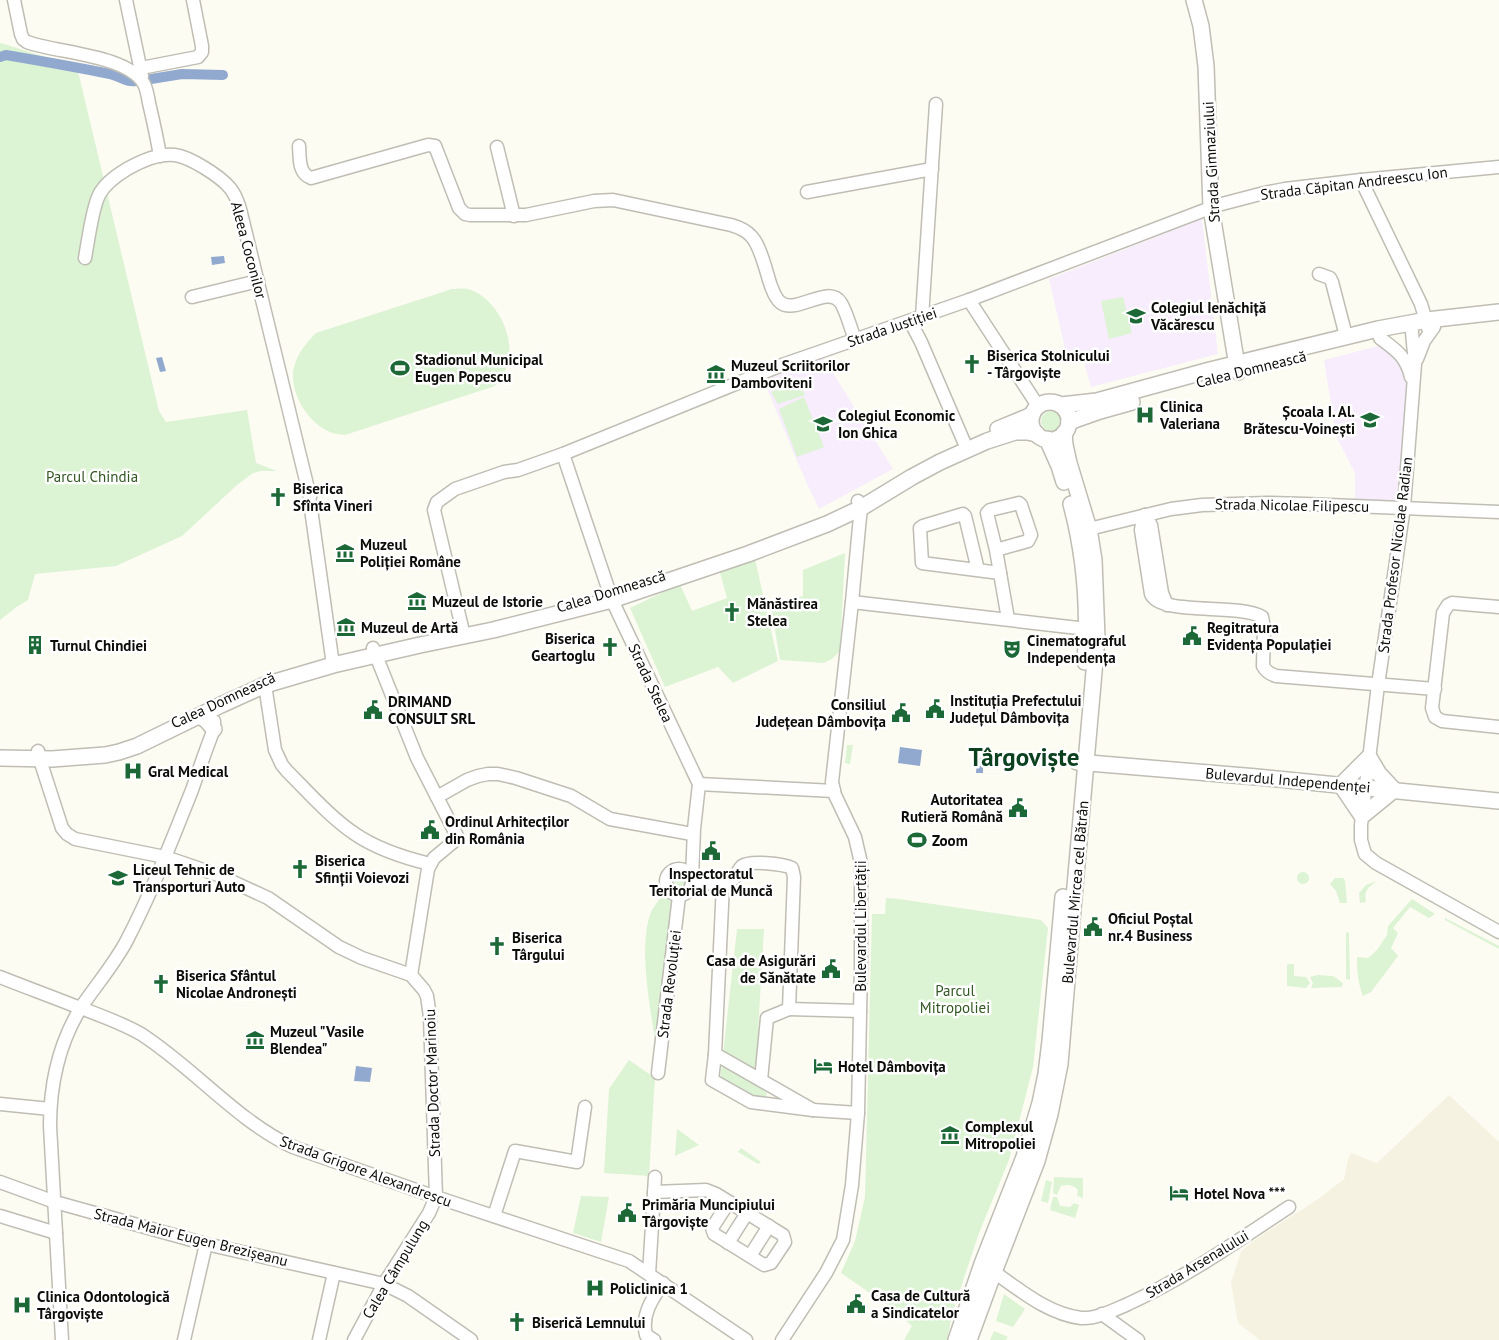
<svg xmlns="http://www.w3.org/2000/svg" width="1499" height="1340" font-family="'PT Sans',sans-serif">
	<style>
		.built { fill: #f5f2e1 }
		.education { fill: #f7edfd }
		.green { fill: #dcf3d4 }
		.water { fill: #92a9cf }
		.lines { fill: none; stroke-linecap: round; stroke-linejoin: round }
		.canal { stroke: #92a9cf; stroke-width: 10 }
		.minor-casing { stroke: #bfbdb4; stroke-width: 15 }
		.major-casing { stroke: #bfbdb4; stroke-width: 18 }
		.minor { stroke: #fff; stroke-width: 12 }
		.major { stroke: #fff; stroke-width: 15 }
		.labels { text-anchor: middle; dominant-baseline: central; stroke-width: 5; stroke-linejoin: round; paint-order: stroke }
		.street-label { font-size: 15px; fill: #0c0c09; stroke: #fff }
		.poi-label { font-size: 15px; font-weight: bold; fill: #0c0c09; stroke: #fff; text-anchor: start }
		.park-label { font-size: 15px; fill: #315622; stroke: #fff }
		.town-label { font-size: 25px; font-weight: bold; fill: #0c4120; stroke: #fff }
	</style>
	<rect width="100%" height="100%" fill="#fdfcf3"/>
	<path class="built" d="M1449,1095L1499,1142V1340H1260L1238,1323L1231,1282L1241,1252L1253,1241L1317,1200L1344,1179L1348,1159L1351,1153L1377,1163Z"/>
	<g class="education">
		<path d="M1202,219L1218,354L1091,387L1083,358L1068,361L1049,279Z"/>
		<path d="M1378,346L1389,349L1398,356L1406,379L1408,405L1402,502L1355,500V473L1336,436L1324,360Z"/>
		<path d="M823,357L893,469L819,509L799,466L764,381Z"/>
	</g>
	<g class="green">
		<path d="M1,43L77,67L159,411L166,422L247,410L256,463L277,471H261L253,473L237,485L182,536L116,566L35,574L28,600L18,606L0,620V44Z"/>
		<path d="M452,289C457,289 464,288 468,289C496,297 515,336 508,362C506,372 501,379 495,386L345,435C340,434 334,434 330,432C309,423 293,398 293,376C293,359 305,344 316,333Z"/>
		<path d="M1123,297L1132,333L1109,339L1101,301Z"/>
		<path d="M799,381L805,395L778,404L771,392Z"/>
		<path d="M804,397L824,447L797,457L779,409Z"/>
		<circle cx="1051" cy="421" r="10"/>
		<path d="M845,553L840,651L832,659L823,663L780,660L771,606L803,596V570Z"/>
		<path d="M755,559L778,661L733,683L718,667L665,687L630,608L680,584L692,611L727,598L719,569Z"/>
		<path d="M847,745H853L850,764L845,763Z"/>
		<circle cx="1303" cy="878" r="6"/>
		<circle cx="679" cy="882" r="9"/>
		<path d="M1335,878H1343L1345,881L1347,903H1340L1336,891L1330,884Z"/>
		<path d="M1377,881C1367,888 1364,891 1366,902L1360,903L1359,893L1366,885Z"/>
		<path d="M664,893L671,902L657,1055C652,1016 637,948 651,912C654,906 660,899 664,893Z"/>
		<path d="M886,898L899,899L1041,920L1048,928L1033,1067L1009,1160L979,1233L953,1311L947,1340H904L912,1326L896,1311L841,1273L855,1241L865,1197L872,914H885Z"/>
		<path d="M1412,899L1435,914L1429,918L1410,907L1393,928L1398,933L1391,948L1398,956L1371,992L1363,996C1358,983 1357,971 1357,957L1368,958L1377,950L1387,935L1388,926Z"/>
		<path d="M1445,918L1499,946V949L1445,920Z"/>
		<path d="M737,929H764L755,1084L767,1093L765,1100L754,1099L720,1081Z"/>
		<path d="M1346,932L1349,933L1350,980L1346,979Z"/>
		<path d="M1289,964H1294V976L1306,977L1310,983L1306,988L1287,986V965Z"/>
		<path d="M1318,975L1333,976L1343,983L1342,987L1311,988L1313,983L1310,977Z"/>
		<path d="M629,1060L655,1078L649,1176L604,1173L609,1089Z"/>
		<path d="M677,1129L699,1145L675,1156Z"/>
		<path d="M741,1148L761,1162L758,1164L738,1152Z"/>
		<path d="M1054,1177L1083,1178V1198L1077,1196L1078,1190C1074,1185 1067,1184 1061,1186L1057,1195L1053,1193Z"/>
		<path d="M1046,1180L1052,1182L1048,1203L1041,1201Z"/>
		<path d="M581,1196L609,1197L601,1242L573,1233Z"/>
		<path d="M1053,1197H1057L1060,1206L1070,1207L1074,1203L1079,1205L1075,1218L1050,1210Z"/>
		<path d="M1004,1294L1025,1309L1013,1327L996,1321Z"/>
		<path d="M994,1331L1008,1337L1006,1340H990Z"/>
	</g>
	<g class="water">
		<path d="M224,256L225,263L212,265L211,257Z"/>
		<path d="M162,357L166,371L160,372L156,358Z"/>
		<path d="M994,699L999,700L996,724L991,722Z"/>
		<path d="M900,747L922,750L920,766L898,763Z"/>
		<path d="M977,758H983V773H976Z"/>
		<path d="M356,1066L372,1068L370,1082L354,1081Z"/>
	</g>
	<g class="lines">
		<g class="canal">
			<path d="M0,57L6,55C41,61 76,67 110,74C120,76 126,83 136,81"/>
			<path d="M151,79L182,74L223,75"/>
		</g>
		<g class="minor-casing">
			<g id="minor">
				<path d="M14,0L21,34L23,39L27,42C57,53 128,55 144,84C147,90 148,97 149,103C153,120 157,138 160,156"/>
				<path d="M126,0L142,76"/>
				<path d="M141,68L198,57L202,52V46L193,0"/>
				<path d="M299,146C300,158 298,173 311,178L428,145L435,146L459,208L465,214L470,215H526L594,201L613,200L731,225C738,227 746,230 751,236C761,246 766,272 771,286C773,291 775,298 780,302C795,316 828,283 841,303C847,313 850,327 855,339"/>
				<path d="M497,147L514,216"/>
				<path d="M1361,180L1421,304L1428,328"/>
				<path d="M807,192L932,169"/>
				<path d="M85,258C88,242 92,209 99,195C105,183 117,175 127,169C141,161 159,153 175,155C190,157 220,176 230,188C235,194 238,202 240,209L310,497"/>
				<path d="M1319,274L1330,278L1332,282L1346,336"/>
				<path d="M192,297L258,281"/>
				<path d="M969,300L1038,406"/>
				<path d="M922,317L936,104"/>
				<path d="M910,321L921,342L964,442"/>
				<path d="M1411,322L1415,364L1404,507L1378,685L1361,825V840L1365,854L1376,863L1499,932"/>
				<path d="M1380,338C1396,350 1406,356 1411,377"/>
				<path d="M1417,359L1424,341L1434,327"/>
				<path d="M563,454L612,600L699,784"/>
				<path d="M310,502L333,665"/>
				<path d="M1145,515L1142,523L1141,530L1151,594C1160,616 1239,603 1262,617L1264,627L1263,666C1266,672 1270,674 1276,676L1435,689"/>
				<path d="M1145,515L1151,525L1162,593L1167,605"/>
				<path d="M1089,529L1171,509L1202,505L1268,503L1305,504L1499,512"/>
				<path d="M996,550L1028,541L1031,535L1021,505L1019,503L990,510L987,513L996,550L1008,619"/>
				<path d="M978,570L965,516L963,514L923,526L920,528L922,563L1000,573"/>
				<path d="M852,602L1087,629"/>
				<path d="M1499,607L1452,603L1448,605L1443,613L1432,708L1435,717L1442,721L1499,727"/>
				<path d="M464,636L434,510L437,502L455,489L504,472L518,470L563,454L782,365L969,300L1218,205L1264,193L1285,189L1361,180L1499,167"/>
				<path d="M373,648L417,758L458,838L434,858L428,869L411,975"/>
				<path d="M265,685L275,750L282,765L287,771C309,793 330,817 355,834C377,849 405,858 430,864"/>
				<path d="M38,751L40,760L62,828L67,834L75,839L165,857L183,863L218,875L268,898L339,947L362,958L411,975L424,990L427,996L430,1017L436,1197L429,1213L384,1284L354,1340"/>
				<path d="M699,784L834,791"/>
				<path d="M437,797L467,780L478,776L488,774H498L516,778L571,796L610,819L692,834"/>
				<circle cx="679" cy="882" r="13"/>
				<path d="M692,878L694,829L699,784"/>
				<path d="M692,881C703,882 717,886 727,883C736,880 736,872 742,866C750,860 783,864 792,868L794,877L789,1009L767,1018L761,1080"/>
				<path d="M723,884L715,1054L813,1110"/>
				<path d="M0,977C25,987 50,996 75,1006C97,1014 120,1022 141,1034C194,1068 237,1121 293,1147L436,1197L629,1261L746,1340"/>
				<path d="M789,1009L860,1011"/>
				<path d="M715,1054L712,1080L751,1102L813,1110L858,1113"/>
				<path d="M658,1073L679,896"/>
				<path d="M0,1104L50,1109"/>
				<path d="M0,1182L55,1202L206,1244L384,1284L408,1296L471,1340"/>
				<path d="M654,1192L706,1190L716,1194L783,1235L785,1242L771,1263L764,1265L714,1234L712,1228L729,1202"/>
				<path d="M0,1216L56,1233"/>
				<path d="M494,1216L515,1151L577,1162L585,1107"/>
				<path d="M728,1243L747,1213"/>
				<path d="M750,1256L769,1226"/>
				<path d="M994,1272C1020,1290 1048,1314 1081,1318C1097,1319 1114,1310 1128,1304C1185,1278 1236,1242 1289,1207"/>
				<path d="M649,1274L655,1177"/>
				<path d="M1102,1314L1138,1340"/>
				<path d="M62,1340L50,1126C50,1086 59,1044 80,1009C95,986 114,965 127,940C152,892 172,840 192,790C199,770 206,749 214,729V721"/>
				<path d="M184,1340L206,1244"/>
				<path d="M319,1340L334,1273"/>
				<path d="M654,1340L646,1335C641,1315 652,1299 663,1283"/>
				<path d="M782,1340L826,1273L843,1240L852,1185L858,1113L861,965V863L855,837L835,795L832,782L852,602L859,527L861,508L858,501"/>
			</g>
		</g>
		<g class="major-casing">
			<g id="major">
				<path d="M1194,0L1201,26L1206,66L1211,208L1238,372"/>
				<circle cx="1050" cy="421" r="19"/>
				<path d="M1061,405L1097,401L1210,370L1378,329L1427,320L1499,312"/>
				<path d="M1069,422L1100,411L1132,402"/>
				<path d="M998,429L1032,415"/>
				<path d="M1047,439L1059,466L1064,482"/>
				<path d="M1071,504C1085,556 1089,608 1085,662"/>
				<path d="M200,716L207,721L214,729"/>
				<path d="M0,758L52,759L105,755L119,752L137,746L221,705L265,685L333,665L420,645L493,630L612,600L748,554L827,524L861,508L912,477L940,462L987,441L1015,432H1027L1037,434"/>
				<path d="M1077,762L1257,777L1499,801"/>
				<path d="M1341,785L1369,757L1379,774L1394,790"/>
				<path d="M1341,785L1362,816L1394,790"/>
				<path d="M956,1340L982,1264L1024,1157L1040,1103L1046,1074L1050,1041L1063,897"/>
				<path d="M969,1340L994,1272L1037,1161L1050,1114L1060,1064L1062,1040L1073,909L1097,638L1094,560L1089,529L1069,463L1065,445L1064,433"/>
			</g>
		</g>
		<use href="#minor" class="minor"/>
		<use href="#major" class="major"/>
	</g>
	<defs>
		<g id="school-bare" transform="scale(1.5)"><path d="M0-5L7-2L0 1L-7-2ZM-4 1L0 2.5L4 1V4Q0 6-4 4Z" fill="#1c6937" stroke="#fff" stroke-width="2.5" paint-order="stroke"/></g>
		<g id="church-bare" transform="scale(1.5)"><path d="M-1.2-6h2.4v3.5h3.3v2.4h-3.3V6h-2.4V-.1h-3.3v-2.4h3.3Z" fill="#1c6937" stroke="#fff" stroke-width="2.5" paint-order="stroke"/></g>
		<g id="stadium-bare" transform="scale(1.5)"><path d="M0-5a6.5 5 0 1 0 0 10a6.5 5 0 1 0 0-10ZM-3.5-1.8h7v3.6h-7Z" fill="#1c6937" stroke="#fff" stroke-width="2.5" paint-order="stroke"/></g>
		<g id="museum-bare" transform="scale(1.5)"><path d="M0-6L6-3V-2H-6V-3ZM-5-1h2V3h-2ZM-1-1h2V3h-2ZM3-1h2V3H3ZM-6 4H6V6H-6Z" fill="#1c6937" stroke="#fff" stroke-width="2.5" paint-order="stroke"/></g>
		<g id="hospital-bare" transform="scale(1.5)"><path d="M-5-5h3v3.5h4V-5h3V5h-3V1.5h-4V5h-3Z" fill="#1c6937" stroke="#fff" stroke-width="2.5" paint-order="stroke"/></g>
		<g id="civic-bare" transform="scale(1.5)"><path d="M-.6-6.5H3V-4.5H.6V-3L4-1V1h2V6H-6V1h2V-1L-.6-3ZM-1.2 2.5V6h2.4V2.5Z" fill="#1c6937" stroke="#fff" stroke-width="2.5" paint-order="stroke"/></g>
		<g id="building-bare" transform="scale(1.5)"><path d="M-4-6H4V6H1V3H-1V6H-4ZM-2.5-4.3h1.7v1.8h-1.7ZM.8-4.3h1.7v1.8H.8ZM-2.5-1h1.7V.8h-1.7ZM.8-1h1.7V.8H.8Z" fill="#1c6937" stroke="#fff" stroke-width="2.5" paint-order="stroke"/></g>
		<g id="theatre-bare" transform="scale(1.5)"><path d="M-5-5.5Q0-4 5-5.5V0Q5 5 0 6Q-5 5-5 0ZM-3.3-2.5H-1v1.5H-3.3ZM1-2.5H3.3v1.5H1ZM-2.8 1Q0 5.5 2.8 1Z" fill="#1c6937" stroke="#fff" stroke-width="2.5" paint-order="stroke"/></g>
		<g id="hotel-bare" transform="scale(1.5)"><path d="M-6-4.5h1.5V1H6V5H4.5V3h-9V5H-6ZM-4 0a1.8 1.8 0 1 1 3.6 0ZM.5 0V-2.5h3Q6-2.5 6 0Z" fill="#1c6937" stroke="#fff" stroke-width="2.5" paint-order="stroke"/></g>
	</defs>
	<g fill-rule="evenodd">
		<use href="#school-bare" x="1136" y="316"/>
		<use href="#church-bare" x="972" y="364"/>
		<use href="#stadium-bare" x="400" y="368"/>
		<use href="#museum-bare" x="716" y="374"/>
		<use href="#hospital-bare" x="1145" y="415"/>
		<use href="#school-bare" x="1370" y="420"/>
		<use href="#school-bare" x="823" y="424"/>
		<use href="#church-bare" x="278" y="497"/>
		<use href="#museum-bare" x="345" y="553"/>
		<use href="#museum-bare" x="417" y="601"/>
		<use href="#church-bare" x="732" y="612"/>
		<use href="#museum-bare" x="346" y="627"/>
		<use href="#civic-bare" x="1192" y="636"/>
		<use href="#building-bare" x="35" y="645"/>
		<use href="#church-bare" x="610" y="647"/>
		<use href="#theatre-bare" x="1012" y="649"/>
		<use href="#civic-bare" x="935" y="709"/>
		<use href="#civic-bare" x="373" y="710"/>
		<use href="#civic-bare" x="901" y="713"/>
		<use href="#hospital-bare" x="133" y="771"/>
		<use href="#civic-bare" x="1018" y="808"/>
		<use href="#civic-bare" x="430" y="830"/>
		<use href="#stadium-bare" x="917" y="840"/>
		<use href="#civic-bare" x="711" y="851"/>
		<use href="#church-bare" x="300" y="869"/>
		<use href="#school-bare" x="118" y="878"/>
		<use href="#civic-bare" x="1093" y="927"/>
		<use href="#church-bare" x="497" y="946"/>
		<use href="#civic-bare" x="831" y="969"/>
		<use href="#church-bare" x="161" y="984"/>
		<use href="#museum-bare" x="255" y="1040"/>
		<use href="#hotel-bare" x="823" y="1066"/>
		<use href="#museum-bare" x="950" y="1135"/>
		<use href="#hotel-bare" x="1179" y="1193"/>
		<use href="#civic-bare" x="627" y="1213"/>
		<use href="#hospital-bare" x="595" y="1288"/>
		<use href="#civic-bare" x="856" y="1304"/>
		<use href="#hospital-bare" x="22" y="1305"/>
		<use href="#church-bare" x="517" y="1322"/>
	</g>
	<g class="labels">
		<g class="street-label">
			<text transform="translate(1211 162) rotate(-93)">Strada Gimnaziului</text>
			<text transform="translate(1354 183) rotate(-7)">Strada Căpitan Andreescu Ion</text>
			<text transform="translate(249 250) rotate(75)">Aleea Coconilor</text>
			<text transform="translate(892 327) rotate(-19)">Strada Justiției</text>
			<text transform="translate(1251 369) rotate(-14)">Calea Domnească</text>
			<text transform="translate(1292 505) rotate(1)">Strada Nicolae Filipescu</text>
			<text transform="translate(1395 555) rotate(-83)">Strada Profesor Nicolae Radian</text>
			<text transform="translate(611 591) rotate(-17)">Calea Domnească</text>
			<text transform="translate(651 683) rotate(65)">Strada Stelea</text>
			<text transform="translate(223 700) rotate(-25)">Calea Domnească</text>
			<text transform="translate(1288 780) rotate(5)">Bulevardul Independenței</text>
			<text transform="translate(1075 892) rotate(-85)">Bulevardul Mircea cel Bătrân</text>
			<text transform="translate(860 926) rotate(-90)">Bulevardul Libertății</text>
			<text transform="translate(669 984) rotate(-83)">Strada Revoluției</text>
			<text transform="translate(432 1083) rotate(-92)">Strada Doctor Marinoiu</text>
			<text transform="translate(366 1171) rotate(20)">Strada Grigore Alexandrescu</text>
			<text transform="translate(191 1237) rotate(14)">Strada Maior Eugen Brezișeanu</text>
			<text transform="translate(1197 1264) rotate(-31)">Strada Arsenalului</text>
			<text transform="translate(395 1269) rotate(-59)">Calea Câmpulung</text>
		</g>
		<g class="poi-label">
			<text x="1151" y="307">Colegiul Ienăchiță<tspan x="1151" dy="17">Văcărescu</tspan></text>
			<text x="987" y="355">Biserica Stolnicului<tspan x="987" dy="17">- Târgoviște</tspan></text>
			<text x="415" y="359">Stadionul Municipal<tspan x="415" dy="17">Eugen Popescu</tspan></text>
			<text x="731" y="365">Muzeul Scriitorilor<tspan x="731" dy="17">Damboviteni</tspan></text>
			<text x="1160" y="406">Clinica<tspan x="1160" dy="17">Valeriana</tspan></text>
			<text x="1355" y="411" text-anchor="end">Școala I. Al.<tspan x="1355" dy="17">Brătescu-Voinești</tspan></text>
			<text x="838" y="415">Colegiul Economic<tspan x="838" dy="17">Ion Ghica</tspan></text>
			<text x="293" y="488">Biserica<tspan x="293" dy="17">Sfînta Vineri</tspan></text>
			<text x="360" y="544">Muzeul<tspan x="360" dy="17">Poliției Române</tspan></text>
			<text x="432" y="601">Muzeul de Istorie</text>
			<text x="747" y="603">Mănăstirea<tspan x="747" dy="17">Stelea</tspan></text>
			<text x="361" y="627">Muzeul de Artă</text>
			<text x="1207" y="627">Regitratura<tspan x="1207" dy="17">Evidența Populației</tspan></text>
			<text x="595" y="638" text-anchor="end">Biserica<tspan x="595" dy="17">Geartoglu</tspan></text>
			<text x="1027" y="640">Cinematograful<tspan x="1027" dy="17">Independența</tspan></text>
			<text x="50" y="645">Turnul Chindiei</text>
			<text x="950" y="700">Instituția Prefectului<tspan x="950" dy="17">Județul Dâmbovița</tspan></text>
			<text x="388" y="701">DRIMAND<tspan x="388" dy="17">CONSULT SRL</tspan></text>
			<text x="886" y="704" text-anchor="end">Consiliul<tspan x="886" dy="17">Județean Dâmbovița</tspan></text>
			<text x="148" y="771">Gral Medical</text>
			<text x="1003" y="799" text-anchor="end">Autoritatea<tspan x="1003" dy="17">Rutieră Română</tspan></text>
			<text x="445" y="821">Ordinul Arhitecților<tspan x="445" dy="17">din România</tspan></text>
			<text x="932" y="840">Zoom</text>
			<text x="315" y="860">Biserica<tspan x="315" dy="17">Sfinții Voievozi</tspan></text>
			<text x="133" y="869">Liceul Tehnic de<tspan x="133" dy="17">Transporturi Auto</tspan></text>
			<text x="711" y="873" text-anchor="middle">Inspectoratul<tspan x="711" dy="17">Teritorial de Muncă</tspan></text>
			<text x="1108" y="918">Oficiul Poștal<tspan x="1108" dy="17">nr.4 Business</tspan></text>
			<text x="512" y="937">Biserica<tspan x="512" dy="17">Târgului</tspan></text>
			<text x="816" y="960" text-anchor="end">Casa de Asigurări<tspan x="816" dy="17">de Sănătate</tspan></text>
			<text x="176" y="975">Biserica Sfântul<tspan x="176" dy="17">Nicolae Andronești</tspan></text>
			<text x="270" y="1031">Muzeul "Vasile<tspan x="270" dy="17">Blendea"</tspan></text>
			<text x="838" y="1066">Hotel Dâmbovița</text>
			<text x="965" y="1126">Complexul<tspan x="965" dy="17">Mitropoliei</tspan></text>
			<text x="1194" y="1193">Hotel Nova ***</text>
			<text x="642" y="1204">Primăria Muncipiului<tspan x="642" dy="17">Târgoviște</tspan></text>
			<text x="610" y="1288">Policlinica 1</text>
			<text x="871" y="1295">Casa de Cultură<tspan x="871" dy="17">a Sindicatelor</tspan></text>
			<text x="37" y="1296">Clinica Odontologică<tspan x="37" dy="17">Târgoviște</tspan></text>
			<text x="532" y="1322">Biserică Lemnului</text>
		</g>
		<g class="park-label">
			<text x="92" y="476">Parcul Chindia</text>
			<text x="955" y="990">Parcul<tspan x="955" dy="17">Mitropoliei</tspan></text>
		</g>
		<g class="town-label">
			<text x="1024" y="757">Târgoviște</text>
		</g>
	</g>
</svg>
